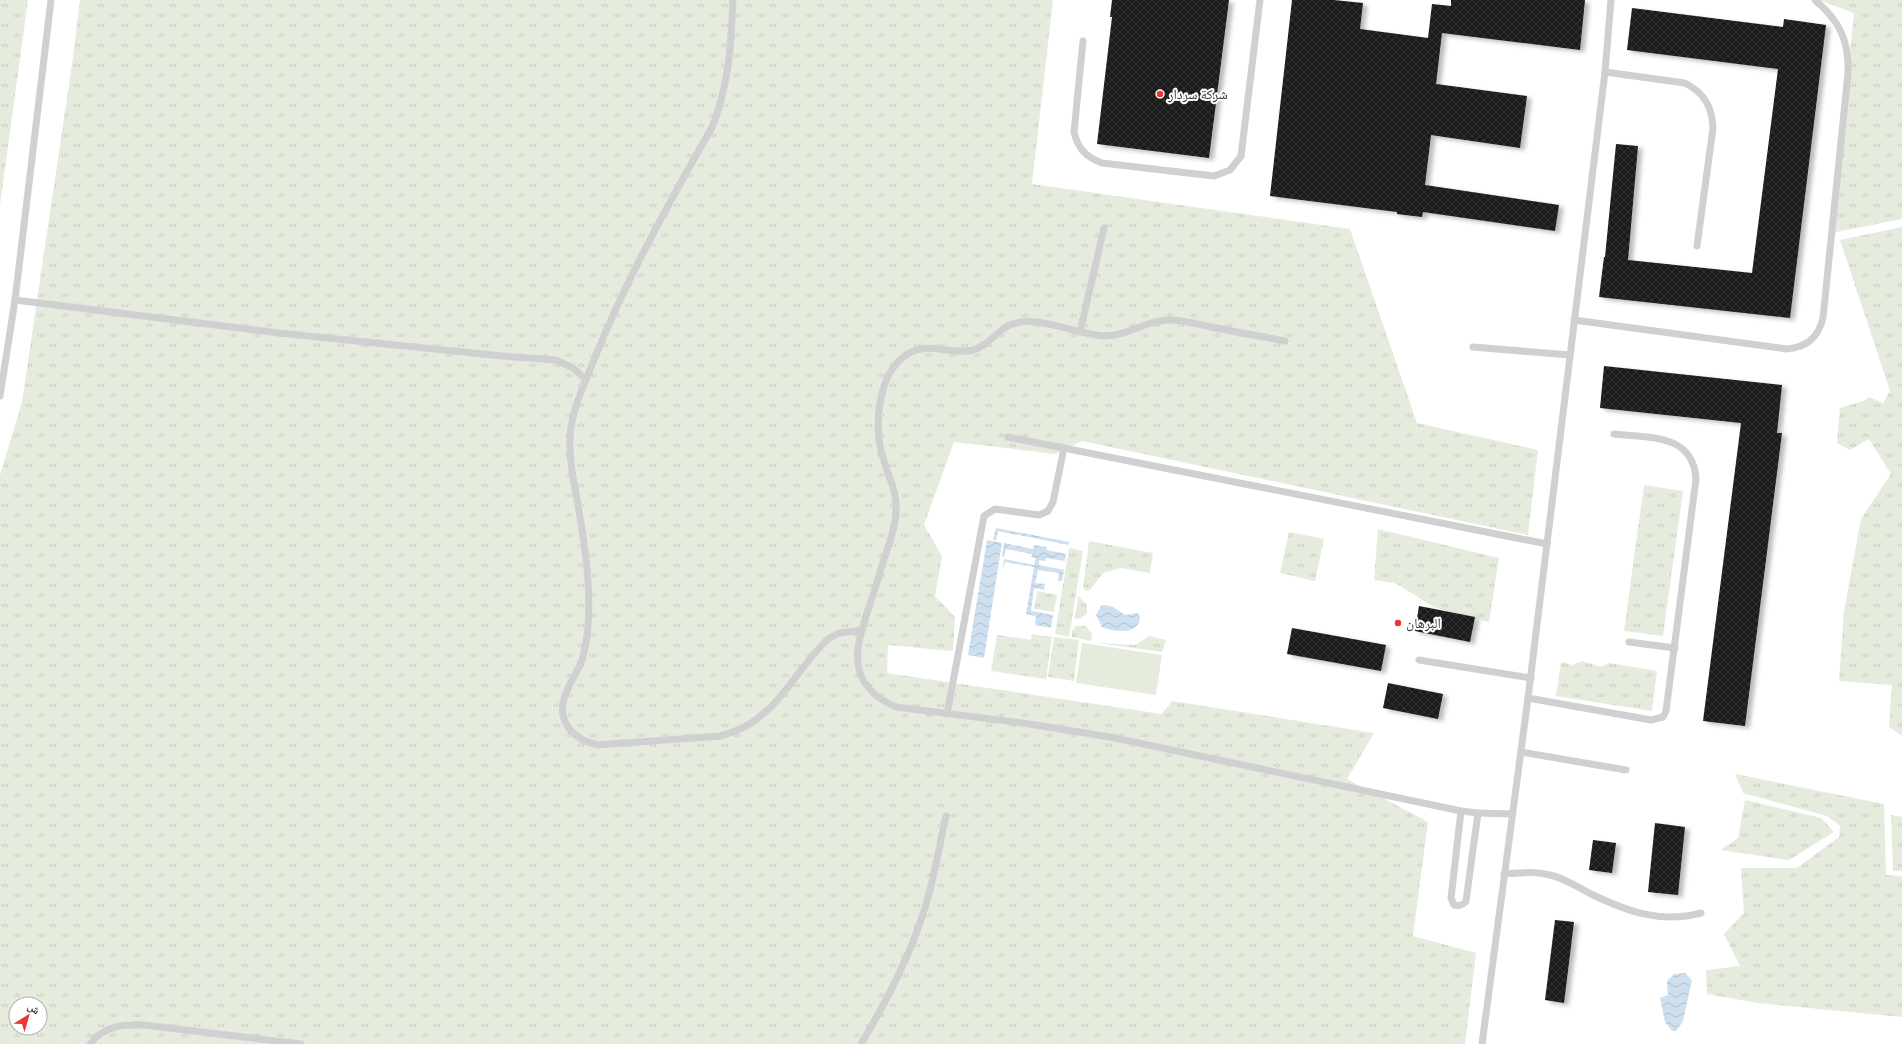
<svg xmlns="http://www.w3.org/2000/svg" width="1902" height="1044" font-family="'Fira Sans Condensed','Noto Naskh Arabic',sans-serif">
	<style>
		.grass { fill: url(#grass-tufts); fill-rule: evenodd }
		.pitch { fill: #e5ecde }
		.water { fill: url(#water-waves) }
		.building { fill: url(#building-cross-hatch); filter: url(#shadow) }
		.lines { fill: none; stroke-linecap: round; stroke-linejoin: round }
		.service { stroke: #d0d0d0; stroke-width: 7 }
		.poi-dot { fill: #ed3632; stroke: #fff; stroke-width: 1.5 }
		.labels { text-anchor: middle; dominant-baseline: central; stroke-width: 4; stroke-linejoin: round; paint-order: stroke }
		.poi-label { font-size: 14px; fill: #333; stroke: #fff; text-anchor: start }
	</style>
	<defs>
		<pattern id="grass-tufts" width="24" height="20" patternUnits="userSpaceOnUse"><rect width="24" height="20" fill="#e5ecde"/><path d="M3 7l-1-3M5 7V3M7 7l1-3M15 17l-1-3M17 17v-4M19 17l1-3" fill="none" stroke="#c5cbbf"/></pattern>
		<pattern id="water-waves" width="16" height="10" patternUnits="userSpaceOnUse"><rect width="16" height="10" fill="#cedfef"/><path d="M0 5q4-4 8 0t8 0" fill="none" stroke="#b1c0cd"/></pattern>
		<pattern id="building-cross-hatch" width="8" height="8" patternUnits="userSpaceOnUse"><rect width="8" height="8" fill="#1a1a1a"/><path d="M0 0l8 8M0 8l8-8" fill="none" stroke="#333"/></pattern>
		<filter id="shadow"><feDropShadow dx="4.5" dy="2.5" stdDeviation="2" flood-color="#0004"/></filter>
	</defs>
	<rect width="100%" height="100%" fill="#fff"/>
	<g class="grass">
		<path d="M0,0H28L0,205Z"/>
		<path d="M80,0H1053L1032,184L1350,229L1417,423L1538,450L1528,535L1082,441L1055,454L954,442L924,525L942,556L935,596L955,617L953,651L888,645L887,673L1162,714L1172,701L1374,733L1347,779L1428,822L1413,936L1476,953L1465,1044H0V475L22,402L73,57ZM16,1004H40V1028H16Z"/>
		<path d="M1819,0H1902V219L1831,233L1854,13Z"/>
		<path d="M1902,227V736L1889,727L1892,685L1839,681L1844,611L1861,519L1891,474L1869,439L1850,450L1837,443L1840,408L1863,401L1870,397L1883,403L1890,391L1840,240Z"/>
		<path d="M1644,485L1683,491L1663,636L1624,631Z"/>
		<path d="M1378,529L1499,558L1489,622L1434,607L1395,583L1374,580Z"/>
		<path d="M1289,532L1324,539L1315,581L1280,573Z"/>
		<path d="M1089,541L1153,553L1150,573L1121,568L1103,573L1091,589L1087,591L1083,588Z"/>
		<path d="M1069,548L1083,551L1069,637L1055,634Z"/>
		<path d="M1037,591L1057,595L1054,612L1034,609Z"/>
		<path d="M1078,596L1087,605V613L1081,618L1075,619Z"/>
		<path d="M1076,626H1086L1092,634L1091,641L1072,637V631Z"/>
		<path d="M1032,634L1052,637L1046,679L991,671L997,635L1031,640Z"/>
		<path d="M1149,636L1166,640L1162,652L1098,643L1135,645Z"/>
		<path d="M1054,637L1079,640L1074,681L1048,677Z"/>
		<path d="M1582,661L1601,667L1609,663L1657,671L1652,711L1556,696L1561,662L1573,665Z"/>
		<path d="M1735,774L1884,804L1886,875L1902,876V1017L1758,1003L1707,994L1706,970L1740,966L1724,934L1744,913L1741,868H1797L1839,837L1840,826L1827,816L1743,793Z"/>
		<path d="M1745,800L1821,818L1834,832L1789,860L1720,850L1738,838Z"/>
		<path d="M1891,815L1902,817V871H1893Z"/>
	</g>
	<path class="pitch" d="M1082,643L1162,655L1156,695L1076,683Z"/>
	<g class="water">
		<path d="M996,528L1069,542V545L998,531L996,540H993Z"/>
		<path d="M987,540L1002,543L984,658L968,655Z"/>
		<path d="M1004,543L1033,549L1034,545L1047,547V550L1066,554L1065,561L1046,558L1045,561L1039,560V565L1064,570L1062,581H1058L1059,573L1038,570L1035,583L1045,584L1044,590L1034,588L1031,611L1053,615L1051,628L1035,625L1036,616L1026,614L1031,585L1019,583L1031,585L1034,567L1005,562L1002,571L1004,559L1034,565L1036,558L1031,557L1032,554L1006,549L1004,557L1002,556Z"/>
		<path d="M1106,605L1113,607L1125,615L1137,613L1140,616C1140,636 1114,632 1102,627L1096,615L1101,606Z"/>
		<path d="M1685,973L1692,980L1683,1021L1676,1031H1672L1665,1022L1660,998L1668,995L1667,981L1674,974Z"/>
	</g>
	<g class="building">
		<path d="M1112,0H1229L1209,158L1097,144L1112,17H1110Z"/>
		<path d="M1292,0H1334L1363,3L1360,29L1428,38L1432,4L1451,6V0H1585L1580,50L1442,33L1436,84L1527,96L1520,148L1431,135L1425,185L1559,205L1555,231L1423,212L1422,217L1397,214V212L1270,196Z"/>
		<path d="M1632,8L1783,27L1784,19L1826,25L1790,318L1599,297L1604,257H1605L1616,144L1638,146L1628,260L1752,273L1778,69L1627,50Z"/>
		<path d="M1604,366L1782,385L1777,433H1782L1745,726L1703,721L1741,423L1600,408Z"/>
		<path d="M1419,606L1475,617L1470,642L1415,631Z"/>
		<path d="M1292,628L1386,645L1381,671L1287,654Z"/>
		<path d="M1388,683L1443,694L1438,719L1383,708Z"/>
		<path d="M1655,823L1685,827L1678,895L1648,892Z"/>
		<path d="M1593,840L1616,843L1612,873L1589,870Z"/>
		<path d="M1555,920L1574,922L1564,1003L1545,1000Z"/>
	</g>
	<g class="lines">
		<g class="service">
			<path d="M733,0C731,44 729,86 712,127C669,203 626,279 594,360C584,385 571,411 570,438C569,461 574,483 578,505C585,548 591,584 588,627C587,638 585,650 582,660C578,671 571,680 567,691C554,719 571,739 598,745L720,736C731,733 742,729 751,723C783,703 801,664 828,639L839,633L862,630"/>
			<path d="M1083,41L1074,132C1078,149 1086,157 1102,163L1214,176L1230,170L1241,156L1260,0"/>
			<path d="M1605,72L1685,83C1704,93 1712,106 1713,128L1697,246"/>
			<path d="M15,300L279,333L502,356L556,360L573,368L586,380"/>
			<path d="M1574,320L1787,349C1807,347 1818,338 1823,318L1848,73C1849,41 1840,21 1815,0"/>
			<path d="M1080,332L1104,228"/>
			<path d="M1285,341C1260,336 1236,332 1211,327C1198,324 1183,320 1169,320C1146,320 1128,336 1105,336C1078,335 1040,316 1016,323C998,327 991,345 973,350C947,356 926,338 902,358C877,379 874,429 883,458C888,476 897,491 896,510C896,526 890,541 885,556C879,576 873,596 866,616C862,631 856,646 858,662C860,685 877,699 896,707L1029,724L1110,737L1461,811L1478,813L1512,814"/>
			<path d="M1473,347L1570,355"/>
			<path d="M0,396L15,300L51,0"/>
			<path d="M1008,437L1547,544"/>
			<path d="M1629,642L1675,648"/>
			<path d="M1419,660L1531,678"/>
			<path d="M1528,698L1651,720L1663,717L1666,711L1696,479C1693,433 1648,438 1614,434"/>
			<path d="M947,714L984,516L995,509L1039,515L1048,511L1053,502L1064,448"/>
			<path d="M1521,752L1626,770"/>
			<path d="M1461,811L1451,898L1454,905C1459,906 1463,906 1466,901L1478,813"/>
			<path d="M1504,874C1519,873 1534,871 1550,875C1564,878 1576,886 1589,893C1626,911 1660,924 1701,913"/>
			<path d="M90,1044C103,1026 124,1024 144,1025L301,1044"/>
			<path d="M861,1044C885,1004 906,964 921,920C933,887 938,851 946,816"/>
			<path d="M1482,1044L1528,698L1605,72L1611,0"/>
		</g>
	</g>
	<g class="poi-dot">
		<circle cx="1160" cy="94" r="4"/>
		<circle cx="1398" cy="623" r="4"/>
	</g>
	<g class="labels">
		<g class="poi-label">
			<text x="1168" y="94">شركة سردار</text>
			<text x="1406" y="623">البرهان</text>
		</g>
	</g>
	<g transform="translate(28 1016) rotate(37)"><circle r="19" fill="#ffffff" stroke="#adadad"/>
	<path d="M0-3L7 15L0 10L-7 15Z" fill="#ed3632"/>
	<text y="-6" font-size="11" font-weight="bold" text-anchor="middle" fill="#333333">ش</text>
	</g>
</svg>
